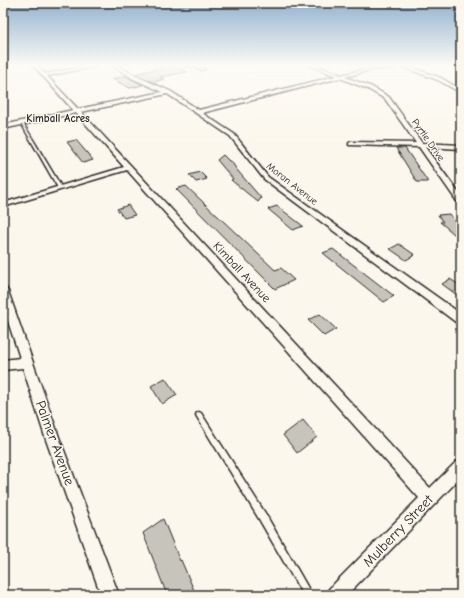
<svg xmlns="http://www.w3.org/2000/svg" width="464" height="598" font-family="'Comic Neue',sans-serif">
	<style>
		.building { fill: #c7c4bc; stroke: #2b2b2b }
		.lines { fill: none; stroke-linecap: round; stroke-linejoin: round }
		.lane-casing { stroke: #2b2b2b; stroke-width: 3 }
		.street-casing { stroke: #2b2b2b; stroke-width: 3 }
		.lane { fill: #fbf7ec; fill-rule: evenodd }
		.street { fill: #fbf7ec; fill-rule: evenodd }
		.labels { text-anchor: middle; dominant-baseline: central; stroke-width: 3; stroke-linejoin: round; paint-order: stroke }
		.far-street-label { font-size: 10px; fill: #2b2b2b; stroke: #fbf7ec }
		.far-neighbourhood-label { font-size: 11px; font-weight: bold; fill: #2b2b2b; stroke: #fbf7ec }
		.street-label { font-size: 12px; fill: #2b2b2b; stroke: #fbf7ec }
		.near-street-label { font-size: 14px; fill: #2b2b2b; stroke: #fbf7ec }
	</style>
	<rect width="100%" height="100%" fill="#fbf7ec"/>
	<filter id="ink" filterUnits="userSpaceOnUse"><feTurbulence type="fractalNoise" baseFrequency=".025" numOctaves="2"/><feDisplacementMap in="SourceGraphic" scale="8" xChannelSelector="R" yChannelSelector="G"/><feConvolveMatrix kernelMatrix="1 2 1 2 8 2 1 2 1" color-interpolation-filters="sRGB"/></filter>
	<g filter="url(#ink)">
		<g class="building">
			<path d="M171,65L187,72L160,77L164,79L153,82L135,74Z"/>
			<path d="M126,76L131,79L143,85L130,88L112,79Z"/>
			<path d="M76,140L82,147L93,160L83,163L67,142Z"/>
			<path d="M396,148H405L428,182H417Z"/>
			<path d="M223,155L229,161H231L237,170L261,198L258,202L231,180L233,179L217,160Z"/>
			<path d="M200,172L207,179L196,182L189,175Z"/>
			<path d="M186,186L275,270L281,268L294,280L275,289L176,189Z"/>
			<path d="M128,205L135,215L124,218L117,209Z"/>
			<path d="M277,206L303,226L293,230L268,209Z"/>
			<path d="M449,214L461,229V240L440,222H443L438,215Z"/>
			<path d="M399,244L415,255L406,260L390,249Z"/>
			<path d="M333,249L346,259L394,296L384,302L323,253Z"/>
			<path d="M450,279L461,286V298L442,284Z"/>
			<path d="M320,314L336,329L324,336L308,320Z"/>
			<path d="M165,378L177,395L162,404L151,386Z"/>
			<path d="M303,420L317,437L297,453L283,435Z"/>
			<path d="M163,519L180,561L181,560L196,595H167L143,533Z"/>
		</g>
		<g class="lines">
			<g class="lane-casing">
				<g id="lane">
					<path d="M22,122L23,123L62,188L61,189L58,188L21,123Z"/>
					<path d="M199,412L201,413L265,513L312,595H303L259,519L197,417L196,415L197,413Z"/>
				</g>
			</g>
			<g class="street-casing">
				<g id="street">
					<path d="M33,65H37L45,74L92,65H102L47,76L78,109L162,92L132,78L112,65H117L136,76L170,91L199,110L336,76L309,65H315L341,75L370,68L405,65L441,78L461,90V93L438,80L403,67L370,70L345,77L372,87L389,97L422,143L461,145V149L425,147L461,196V203H458L419,147L349,145V143L351,142L416,143L385,99L368,89L340,78L202,113L234,134L268,177L461,314V324L457,323L264,179L230,136L169,95L167,94L81,112L430,488L456,462L461,460V477L347,595H326L329,589L419,498L127,170L3,207V203L124,167L76,113L3,129V125L73,110Z"/>
					<path d="M186,65H193L205,69L203,70Z"/>
					<path d="M3,287L6,288L8,291L59,437L119,595H101L45,437L23,368L3,370V360L20,358L3,306Z"/>
				</g>
			</g>
			<use href="#lane" class="lane"/>
			<use href="#street" class="street"/>
		</g>
	</g>
	<linearGradient id="sky" x2="0" y2="1"><stop stop-color="#92b2ce"/><stop offset="0.44" stop-color="#fdfbf6"/><stop offset="1" stop-color="#fdfbf6" stop-opacity="0"/></linearGradient>
	<rect width="464" height="149" fill="url(#sky)"/>
	<g class="labels">
		<g class="far-street-label">
			<text transform="translate(428 140) rotate(55)">Pyrtle Drive</text>
			<text transform="translate(292 184) rotate(38)">Moran Avenue</text>
		</g>
		<g class="far-neighbourhood-label">
			<text x="58" y="118">Kimball Acres</text>
		</g>
		<g class="street-label">
			<text transform="translate(242 272) rotate(47)">Kimball Avenue</text>
		</g>
		<g class="near-street-label">
			<text transform="translate(55 443) rotate(70)">Palmer Avenue</text>
			<text transform="translate(398 531) rotate(-46)">Mulberry Street</text>
		</g>
	</g>
	<rect width="464" height="598" fill="none" stroke="#fbf7ec" stroke-width="16"/>
	<rect x="8" y="8" width="448" height="582" fill="none" stroke="#2b2b2b" stroke-width="1.5" filter="url(#ink)"/>
</svg>
